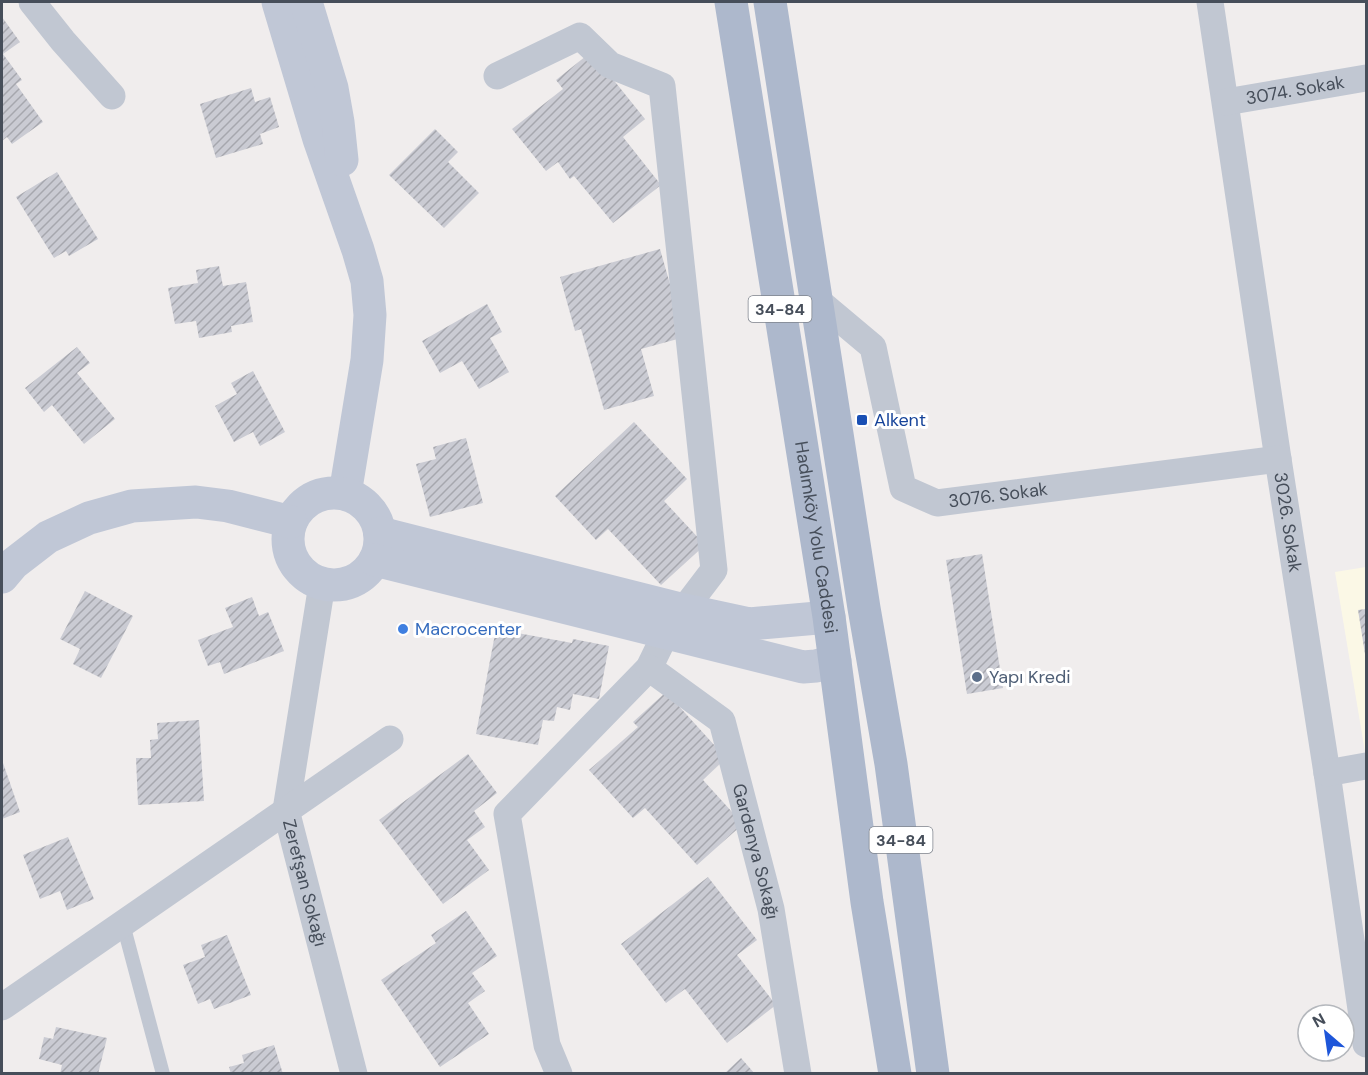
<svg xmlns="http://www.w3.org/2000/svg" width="1368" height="1075" font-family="'DM Sans',sans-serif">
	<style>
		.commercial { fill: #fbf8e6 }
		.building { fill: url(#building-hatch) }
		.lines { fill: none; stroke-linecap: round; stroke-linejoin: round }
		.lane { stroke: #c1c7d2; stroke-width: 14 }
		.street { stroke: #c1c7d2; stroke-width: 27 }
		.secondary { stroke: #c0c7d6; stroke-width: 33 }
		.primary { stroke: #adb8cc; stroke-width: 33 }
		.transit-dot { fill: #1a4fb4; stroke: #fff; stroke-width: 2 }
		.shop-dot { fill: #3f7fe0; stroke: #fff; stroke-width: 2 }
		.service-dot { fill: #5c6f8a; stroke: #fff; stroke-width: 2 }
		.labels { text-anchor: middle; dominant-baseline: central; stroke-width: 6; stroke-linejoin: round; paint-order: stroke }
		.shield { fill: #fff; stroke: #7e838c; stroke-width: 1.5 }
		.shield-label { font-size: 16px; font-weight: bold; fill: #464e5a }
		.street-label { font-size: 18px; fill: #464e5a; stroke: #fff }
		.transit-label { font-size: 18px; fill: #164399; stroke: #fff; text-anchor: start }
		.shop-label { font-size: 18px; fill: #366cbe; stroke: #fff; text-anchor: start }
		.service-label { font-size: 18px; fill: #4e5e75; stroke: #fff; text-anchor: start }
	</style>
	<defs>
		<pattern id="building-hatch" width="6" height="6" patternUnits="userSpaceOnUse" patternTransform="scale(1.5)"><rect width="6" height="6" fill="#cacbd3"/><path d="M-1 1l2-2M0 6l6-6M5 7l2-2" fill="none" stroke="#a6a7ae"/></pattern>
	</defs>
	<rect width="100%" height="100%" fill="#f0eded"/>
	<path class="commercial" d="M1366,567V758L1335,572Z"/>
	<g class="building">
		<path d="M2,17L20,42L3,54L22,80L16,84L43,122L12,144L7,137L2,141Z"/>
		<path d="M591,52L645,119L623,137L661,185L613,223L574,176L570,179L558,162L546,171L512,129L563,89L556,80Z"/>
		<path d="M251,88L255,102L270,97L279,127L260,134L263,144L216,158L200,104Z"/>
		<path d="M435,129L458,152L448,162L479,193L444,228L389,175Z"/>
		<path d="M57,172L98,239L69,256L66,251L54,258L16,197Z"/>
		<path d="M660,249L685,337L641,349L654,396L604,410L581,329L575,331L560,277Z"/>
		<path d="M219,266L223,286L246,282L253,322L231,326L232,332L199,338L196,321L175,324L168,288L198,283L196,270Z"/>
		<path d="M487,304L502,332L490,338L509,372L479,389L462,361L440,373L422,341Z"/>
		<path d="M77,347L90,363L77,373L115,419L84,444L52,405L44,412L25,388Z"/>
		<path d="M253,371L285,432L260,446L253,432L234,442L215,406L237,394L231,383Z"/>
		<path d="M634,422L687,479L664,501L705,545L661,585L608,529L596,540L555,496Z"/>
		<path d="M466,438L483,503L430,517L416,464L436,459L433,447Z"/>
		<path d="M982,554L1003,688L967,694L946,560Z"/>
		<path d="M85,591L133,616L101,678L73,664L80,649L60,639Z"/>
		<path d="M252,597L259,616L268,612L284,651L224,674L220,662L208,666L198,640L233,627L225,608Z"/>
		<path d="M1366,609V653L1365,654L1358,610Z"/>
		<path d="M496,629L572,643L573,639L609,646L599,699L573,694L570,710L557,707L554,721L543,720L538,745L476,734Z"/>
		<path d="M666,692L726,758L703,780L743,824L697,865L645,808L633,818L589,770L638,727L633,722Z"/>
		<path d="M199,720L204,801L138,805L136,758H151L150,740L158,739L157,723Z"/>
		<path d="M468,754L497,793L474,811L485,827L467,840L489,870L443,904L379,820Z"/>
		<path d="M2,760L20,812L2,819Z"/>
		<path d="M68,837L94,899L67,910L60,891L40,899L23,855Z"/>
		<path d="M708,877L757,940L737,955L776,1005L727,1043L685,989L666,1003L621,944Z"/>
		<path d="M466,911L497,956L472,973L485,991L468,1003L489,1034L440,1067L381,980L436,943L431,935Z"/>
		<path d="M227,935L251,995L214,1009L210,999L198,1004L183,965L205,957L201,945Z"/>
		<path d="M56,1027L107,1038L98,1074H60L62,1065L39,1059L44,1037L53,1039Z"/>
		<path d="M274,1045L283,1074H231L229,1067L244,1063L242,1055Z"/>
		<path d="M741,1058L755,1074H724Z"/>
	</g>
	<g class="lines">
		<path class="lane" d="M123,924L163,1074"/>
		<g class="street">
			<path d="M32,2L63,41L112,96"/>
			<path id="s1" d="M1210,2L1278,459L1327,773L1366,1044"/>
			<path d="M497,76L580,36L610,65L662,86L714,570L666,633L649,668L507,814L547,1045L559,1074"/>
			<path id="s2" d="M1226,102L1366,78"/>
			<path id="s3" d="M817,300L873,347L903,488L937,503L1278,459"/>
			<path id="s4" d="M322,584L286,810L354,1074"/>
			<path id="s5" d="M649,668L722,721L771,909L798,1074"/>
			<path d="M1327,773L1366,766"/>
			<path d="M2,1007C132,918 260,828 390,739"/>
		</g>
		<g class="secondary">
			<path d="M278,2L319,139L358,250L367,281L370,315L367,360L345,494"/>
			<path d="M306,2L332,88L338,122L342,160"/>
			<circle cx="334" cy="539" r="46"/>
			<path d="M380,533L684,610L749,624L829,617"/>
			<path d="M375,560L803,667L816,666L835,661"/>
			<path d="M2,577L13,564L48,537L89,518L132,506L196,502L228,506L291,522"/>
		</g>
		<g class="primary">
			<path id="s6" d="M731,2L829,617L867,902L895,1074"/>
			<path d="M770,2L864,608L891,764L933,1074"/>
		</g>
	</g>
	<rect class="transit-dot" x="856" y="414" width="12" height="12" rx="3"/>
	<circle class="shop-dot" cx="403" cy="629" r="6"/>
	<circle class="service-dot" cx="977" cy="677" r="6"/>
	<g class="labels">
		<g class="shield">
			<rect x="748.5" y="296" width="63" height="26" rx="4.5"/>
			<rect x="869.5" y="827" width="63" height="26" rx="4.5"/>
		</g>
		<g class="shield-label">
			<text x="780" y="309">34-84</text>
			<text x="901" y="840">34-84</text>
		</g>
		<g class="street-label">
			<text stroke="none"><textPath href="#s2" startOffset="70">3074. Sokak</textPath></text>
			<text stroke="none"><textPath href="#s3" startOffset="316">3076. Sokak</textPath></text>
			<text stroke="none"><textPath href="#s1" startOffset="526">3026. Sokak</textPath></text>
			<text stroke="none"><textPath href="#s6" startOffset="542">Hadımköy Yolu Caddesi</textPath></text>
			<text stroke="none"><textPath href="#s5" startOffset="225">Gardenya Sokağı</textPath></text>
			<text stroke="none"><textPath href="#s4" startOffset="304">Zerefşan Sokağı</textPath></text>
		</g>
		<g class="transit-label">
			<text x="874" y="420">Alkent</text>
		</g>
		<g class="shop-label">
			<text x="415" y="629">Macrocenter</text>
		</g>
		<g class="service-label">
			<text x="989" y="677">Yapı Kredi</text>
		</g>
	</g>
	<rect width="1368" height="1075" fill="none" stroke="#464e5a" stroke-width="6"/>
	<g transform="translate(1326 1033) rotate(331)"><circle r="28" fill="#ffffff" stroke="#b5b8bd" stroke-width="1.5"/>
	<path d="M0-4.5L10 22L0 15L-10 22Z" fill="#1e56d9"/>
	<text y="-9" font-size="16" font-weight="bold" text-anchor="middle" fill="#464e5a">N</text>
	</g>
</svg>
